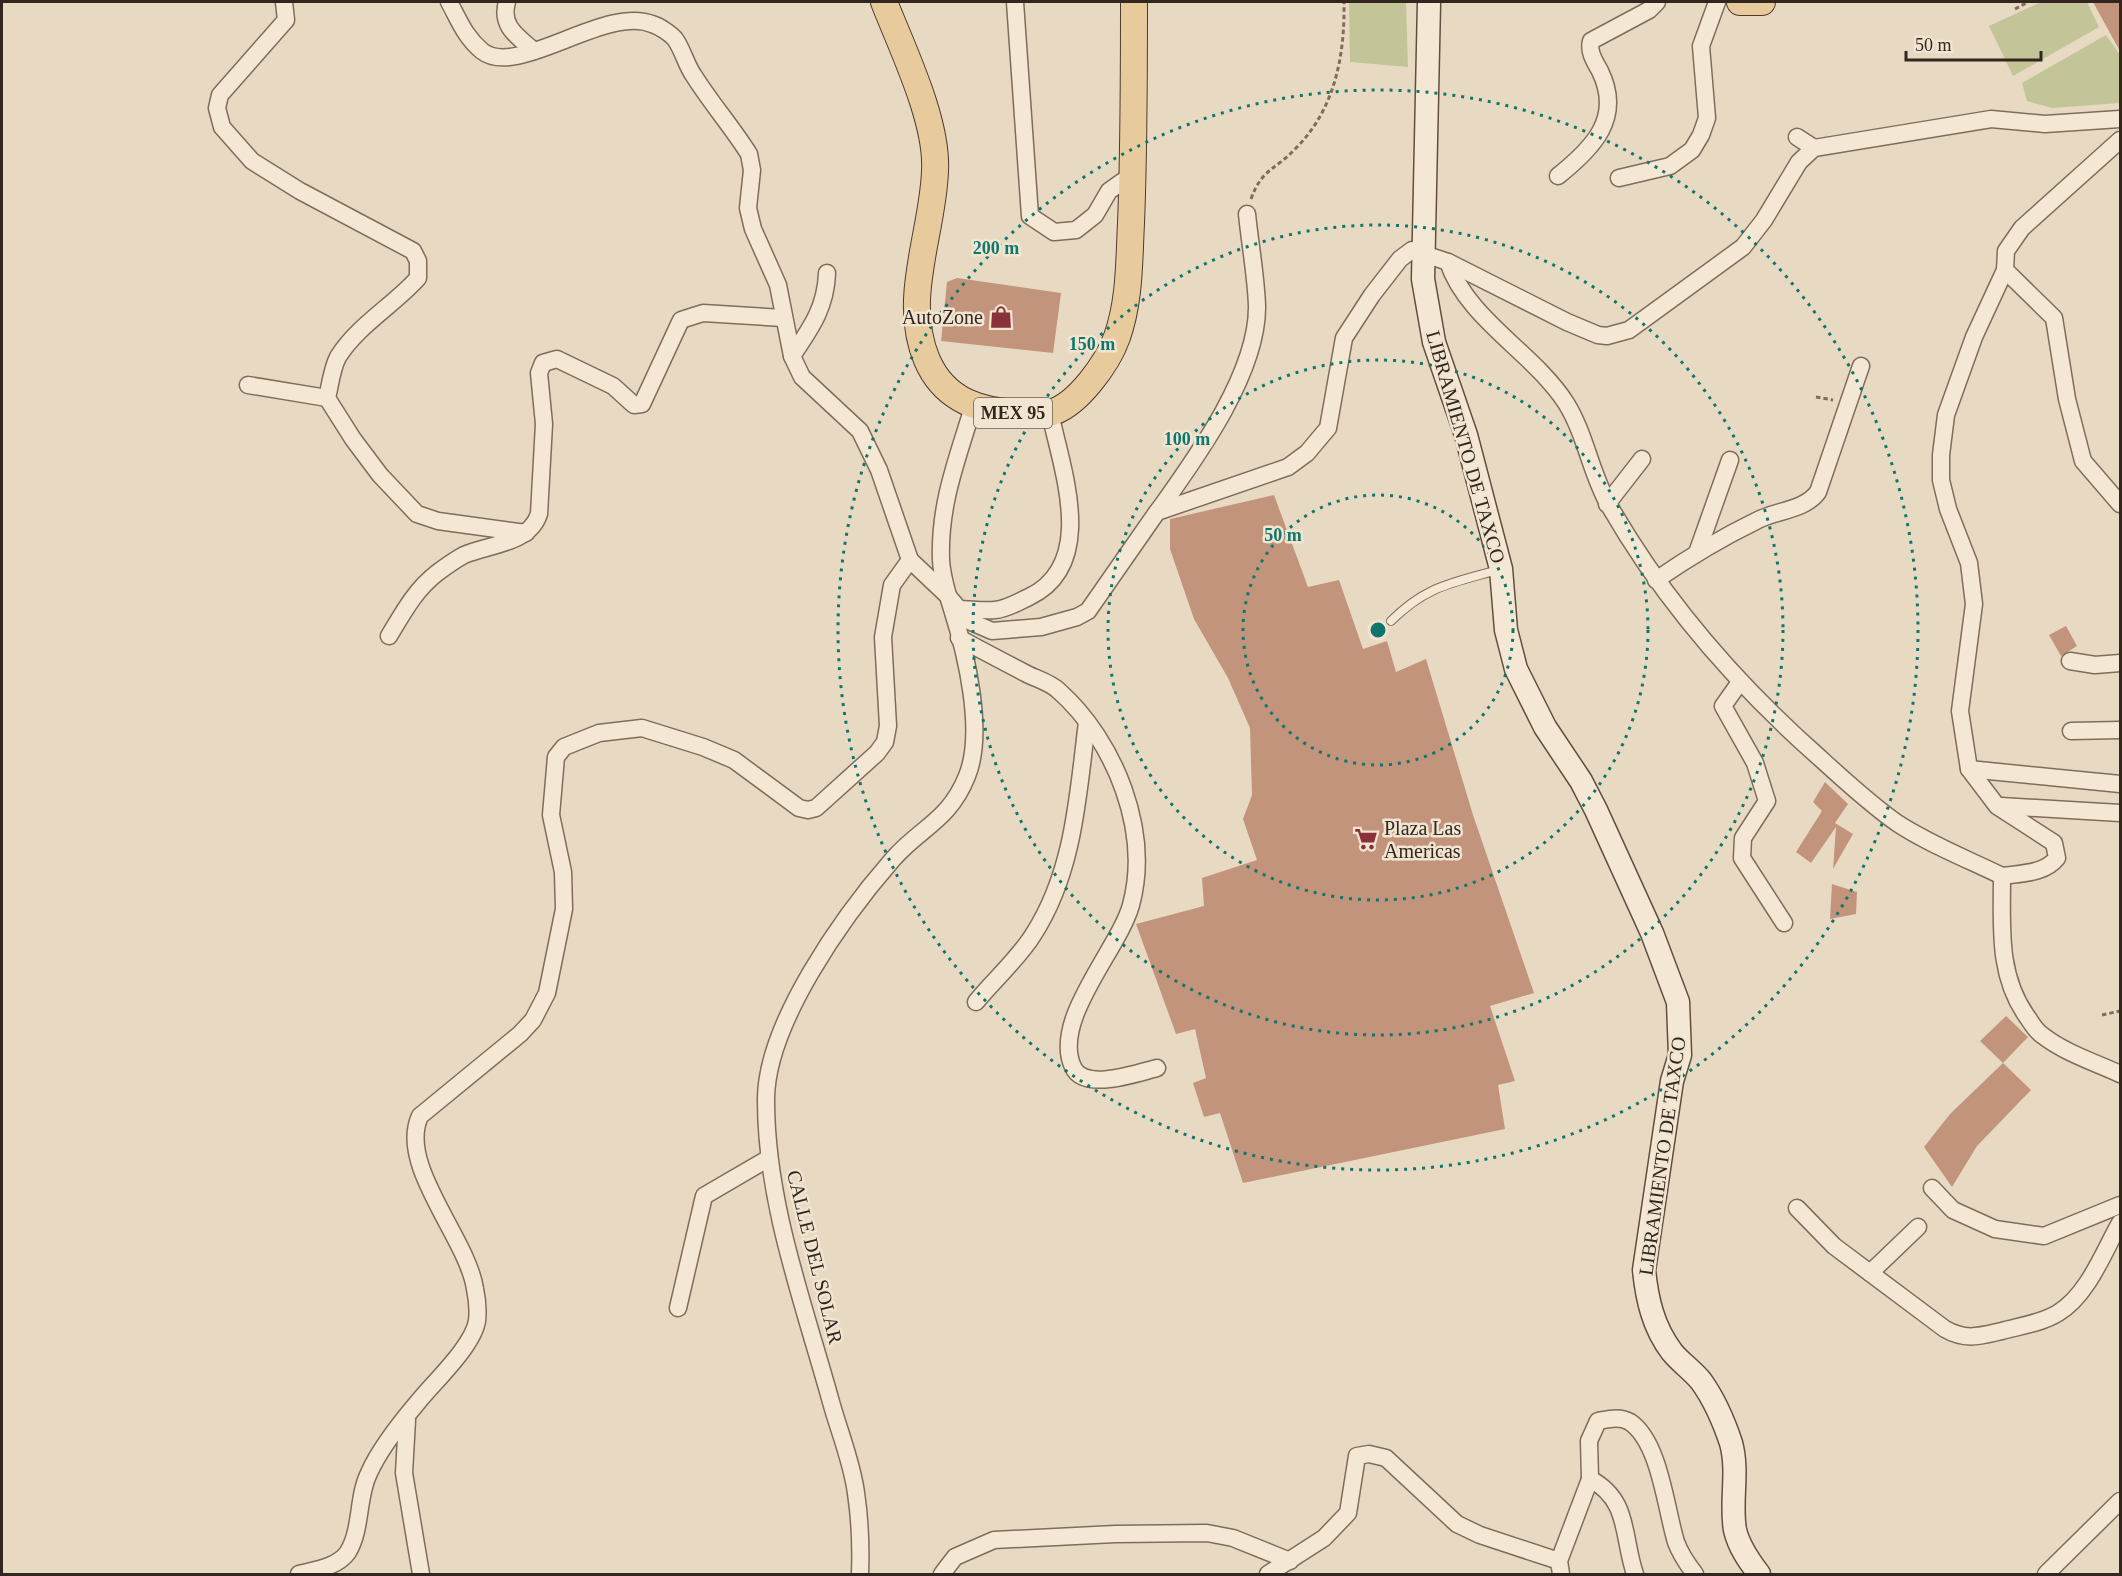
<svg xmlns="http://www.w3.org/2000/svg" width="2122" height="1576" font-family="Georgia,serif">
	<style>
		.green { fill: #c3c598 }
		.building { fill: #c3947c }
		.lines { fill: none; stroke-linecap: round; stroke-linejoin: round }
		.lane-casing { stroke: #806c5b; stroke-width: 10 }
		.street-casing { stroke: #806c5b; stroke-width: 19 }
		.secondary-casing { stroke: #624e3f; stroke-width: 25 }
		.primary-casing { stroke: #4e3b2f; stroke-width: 28 }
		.path { stroke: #806c5b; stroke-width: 3; stroke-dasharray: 4.5 3; stroke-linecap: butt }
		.lane { stroke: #f4e8d4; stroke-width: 8 }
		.street { stroke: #f4e8d4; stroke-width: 16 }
		.secondary { stroke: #f4e8d4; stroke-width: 22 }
		.primary { stroke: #e8cb9d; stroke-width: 26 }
		.ring { fill: none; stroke: #0f766e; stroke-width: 3; stroke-dasharray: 3 6 }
		.labels { text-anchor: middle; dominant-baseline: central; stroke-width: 5; stroke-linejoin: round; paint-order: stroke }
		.shield { fill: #f1e5d1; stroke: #6b5f54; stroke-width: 1.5 }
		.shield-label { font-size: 18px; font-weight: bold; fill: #32261e }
		.poi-label { font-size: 20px; fill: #32261e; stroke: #f1e5d1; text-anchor: end }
		.street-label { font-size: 20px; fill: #32261e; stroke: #f1e5d1 }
		.centre { fill: #0f766e; stroke: #f1e5d1; stroke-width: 3 }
		.ring-label { font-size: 18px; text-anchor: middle; font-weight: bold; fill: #0f766e; stroke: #f1e5d1; stroke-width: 5; stroke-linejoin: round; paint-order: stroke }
	</style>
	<rect width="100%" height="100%" fill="#e8dac2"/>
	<g class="green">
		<path d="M1349,2H1406L1408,67L1350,62Z"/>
		<path d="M2041,2H2087L2099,27L2013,76L1989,26Z"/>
		<path d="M2106,35L2120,55V103L2052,108L2027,101L2022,83Z"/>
	</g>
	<g class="building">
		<path d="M2093,2H2121V53Z"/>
		<path d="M957,278L1061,293L1053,353L941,341L947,282Z"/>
		<path d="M1274,495L1308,587L1339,580L1363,649L1387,641L1396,672L1426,659L1473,815L1534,993L1490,1006L1515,1081L1498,1085L1505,1129L1243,1183L1220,1113L1204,1117L1193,1083L1206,1078L1195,1029L1176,1034L1136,924L1204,906L1202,878L1257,860L1243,819L1252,795L1250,728L1228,678L1194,619L1170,549V519Z"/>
		<path d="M2066,626L2077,646L2061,656L2049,635Z"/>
		<path d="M1825,782L1848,804L1835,823L1853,834L1833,869L1836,827L1811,863L1796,852L1822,811L1813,802Z"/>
		<path d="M1832,884L1857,892L1856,914L1830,919Z"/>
		<path d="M2006,1016L2028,1037L2003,1063L1980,1041Z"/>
		<path d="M2003,1063L2031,1090L1977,1146L1952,1187L1924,1147L1950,1114Z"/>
	</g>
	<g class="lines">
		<g class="lane-casing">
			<path id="lane" d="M1391,621C1427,585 1453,583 1501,569"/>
		</g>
		<g class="street-casing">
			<g id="street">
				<path d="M284,2L286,20L220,95L217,108L222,127L252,161L300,191L413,251L418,261V278C394,305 357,326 338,357C332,368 330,386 327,398L353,439L380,475L417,514L438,521L526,533"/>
				<path d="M449,2C459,20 465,37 482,51C517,79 605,5 652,24C659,26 671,34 675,39C683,50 686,65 694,76C711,103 732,127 749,154L752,170L748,208L753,229L778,285L792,356L802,377L860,431L879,470L910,560L947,595L969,621L992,631L1041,627L1077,617L1088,611L1157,512L1288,467L1307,453L1328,428L1344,338L1372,295L1400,259L1412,250L1448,262C1467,319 1534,353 1566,403C1586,435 1591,475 1610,507C1666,604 1737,685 1821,759C1845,781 1870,804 1897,823C1929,844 1967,859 2002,876"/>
				<path d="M507,2C500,26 517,36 534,51"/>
				<path d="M1015,2L1030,216L1054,232L1076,230L1095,215L1109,191L1133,174"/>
				<path d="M1797,137L1814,148"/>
				<path d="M1558,176C1593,148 1623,118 1600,71C1595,62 1588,52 1591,41L1649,10L1657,2"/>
				<path d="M1619,178L1670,166L1692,150L1701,135L1707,118L1701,46L1717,2"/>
				<path d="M1448,262L1567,322L1598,335L1607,336L1629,330L1743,247L1764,220L1799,162L1814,148L1991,119L2045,124L2120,119"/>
				<path d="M2005,270L2054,318L2067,399L2083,461L2120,504"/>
				<path d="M792,356C811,328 826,307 827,273"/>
				<path d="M248,385L327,398"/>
				<path d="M1607,504L1642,459"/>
				<path d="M1158,511C1196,458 1258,373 1257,306C1256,276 1250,244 1247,214"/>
				<path d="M1697,553L1730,460"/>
				<path d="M1656,580C1688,558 1721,538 1756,521C1776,510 1804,511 1818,492L1861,366"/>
				<path d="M958,609C970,609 983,611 995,610C1007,609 1018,602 1029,597C1098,564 1062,470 1050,413"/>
				<path d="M389,636C403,613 415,590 437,573C445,567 455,560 464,555C490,544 529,544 539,514L544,424L539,373L543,363L557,359L613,386L634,405L642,404L681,320L703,313L783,318"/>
				<path d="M959,638C981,650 1004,662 1027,674C1037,679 1051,683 1059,691C1115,741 1151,831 1131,905C1119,949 1051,1020 1073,1067C1084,1092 1137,1073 1157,1068"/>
				<path d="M2070,661L2095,665L2120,663"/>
				<path d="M1740,682L1723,706L1755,763L1767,801L1743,838L1742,858L1784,923"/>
				<path d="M2071,731L2120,730"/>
				<path d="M1969,769L2120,784"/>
				<path d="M2001,806L2120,813"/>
				<path d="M2002,876C2022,873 2044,874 2057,858L2054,843L1997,806L1969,769L1960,711L1974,604L1969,563L1948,509L1941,480V455L1946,415L1974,337L2005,270L2006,251L2022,228L2120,140"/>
				<path d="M2002,876C2002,926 1997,976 2028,1018C2032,1024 2036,1031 2042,1035C2065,1053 2094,1062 2120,1074"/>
				<path d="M976,1002C994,980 1018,959 1033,935C1074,872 1078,795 1087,722"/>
				<path d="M1932,1188L1953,1210L1995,1229L2044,1236L2120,1205"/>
				<path d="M1797,1208L1834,1246L1945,1329C1966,1341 1980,1336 2002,1331C2020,1326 2042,1323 2058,1313C2088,1295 2104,1251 2120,1223"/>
				<path d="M1870,1273L1918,1227"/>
				<path d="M678,1308L704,1196L769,1158"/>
				<path d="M407,1420L404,1473L421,1574"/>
				<path d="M1590,1479C1630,1500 1622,1536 1635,1574"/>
				<path d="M299,1574C315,1570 338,1567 348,1552C362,1529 357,1497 369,1473C380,1448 401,1422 418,1402C434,1382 473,1346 477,1321C478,1312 477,1298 475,1289C468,1239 397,1165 420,1116L520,1034L533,1020L547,993L564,909L563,872L551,815L556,757L564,747L599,733L642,728L703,747L734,760L799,808L808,810L816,808L877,753L885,742L888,726L883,637L892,585L910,560"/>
				<path d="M860,1574C861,1548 860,1520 856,1493C852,1462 839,1431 831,1402C804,1304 766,1203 766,1101C765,1025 844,915 893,859C921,827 949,821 967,776C985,732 966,653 952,609C947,593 942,577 941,560C939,504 957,460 973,407"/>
				<path d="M942,1574L955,1557L994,1540L1115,1534L1207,1533L1233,1538L1290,1561"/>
				<path d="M1268,1574L1324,1538L1348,1513L1357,1456L1369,1454L1386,1458L1457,1524L1480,1535L1559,1561"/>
				<path d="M1561,1574L1559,1561L1590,1479L1589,1441L1598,1421C1609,1419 1620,1416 1630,1422C1660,1442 1666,1510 1676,1542C1680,1553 1688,1565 1695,1574"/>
				<path d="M2046,1574L2120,1501"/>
			</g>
		</g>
		<g class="secondary-casing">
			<path id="secondary" d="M1429,2L1423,279L1434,342L1466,435L1501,569L1506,630L1516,669L1545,727L1581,781L1596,810L1652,933L1678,1002L1680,1055L1672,1081L1644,1270C1647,1299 1653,1327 1672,1352C1680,1362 1692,1370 1701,1381C1714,1399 1724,1422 1731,1443C1739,1472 1730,1502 1735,1530C1739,1547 1749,1561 1759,1574"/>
		</g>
		<g class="primary-casing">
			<g id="primary">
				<path d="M884,2C902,48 938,121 935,171C933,233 901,299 927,360C945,402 983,413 1025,413C1032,413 1042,415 1049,413C1077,407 1108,362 1117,337C1130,300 1129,261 1131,223C1134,149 1134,75 1134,2"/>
				<path d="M1740,2H1762"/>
			</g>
		</g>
		<g class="path">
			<path d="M2015,9L2028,2"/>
			<path d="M1251,199C1262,168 1276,170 1296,148C1335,109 1345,55 1344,2"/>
			<path d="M1816,397L1833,400"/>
			<path d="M2102,1015L2120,1011"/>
		</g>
		<use href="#lane" class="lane"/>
		<use href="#street" class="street"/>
		<use href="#secondary" class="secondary"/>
		<use href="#primary" class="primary"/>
	</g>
	<g class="ring">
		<circle cx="1378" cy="630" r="135"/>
		<circle cx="1378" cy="630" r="270"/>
		<circle cx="1378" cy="630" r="405"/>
		<circle cx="1378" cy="630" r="540"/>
	</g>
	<defs>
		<g id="shop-bare" transform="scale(1.8)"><path d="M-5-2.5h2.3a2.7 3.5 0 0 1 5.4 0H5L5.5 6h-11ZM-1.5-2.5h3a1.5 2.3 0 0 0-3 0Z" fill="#89323a" stroke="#f1e5d1" stroke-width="2.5" paint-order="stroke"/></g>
		<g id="supermarket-bare" transform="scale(1.8)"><path d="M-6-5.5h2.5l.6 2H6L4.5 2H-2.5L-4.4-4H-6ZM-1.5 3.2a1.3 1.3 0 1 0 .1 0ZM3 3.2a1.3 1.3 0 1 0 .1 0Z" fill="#89323a" stroke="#f1e5d1" stroke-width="2.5" paint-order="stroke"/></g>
	</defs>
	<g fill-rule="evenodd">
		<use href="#shop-bare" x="1001" y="317"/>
		<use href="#supermarket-bare" x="1366" y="839"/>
	</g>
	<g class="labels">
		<rect class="shield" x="974" y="398" width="78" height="30" rx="4.5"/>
		<g class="shield-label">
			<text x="1013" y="413">MEX 95</text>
		</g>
		<g class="poi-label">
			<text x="983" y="317">AutoZone</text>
			<text x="1384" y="828" text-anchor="start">Plaza Las<tspan x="1384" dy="23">Americas</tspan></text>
		</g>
		<g class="street-label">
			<text transform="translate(1466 447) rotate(74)">LIBRAMIENTO DE TAXCO</text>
			<text transform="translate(1662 1156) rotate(-82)">LIBRAMIENTO DE TAXCO</text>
			<text transform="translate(815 1257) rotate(76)">CALLE DEL SOLAR</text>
		</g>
	</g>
	<circle cx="1378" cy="630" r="9" class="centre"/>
	<g class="ring-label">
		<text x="996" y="254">200 m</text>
		<text x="1092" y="350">150 m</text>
		<text x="1187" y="445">100 m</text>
		<text x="1283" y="541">50 m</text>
	</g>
	<rect width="2122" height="1576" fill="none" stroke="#32261e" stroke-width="6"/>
	<path d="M1906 51v9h135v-9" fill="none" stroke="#32261e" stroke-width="3"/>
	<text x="1915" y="51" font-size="18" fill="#32261e" stroke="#f1e5d1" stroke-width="4.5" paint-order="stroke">50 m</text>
</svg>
